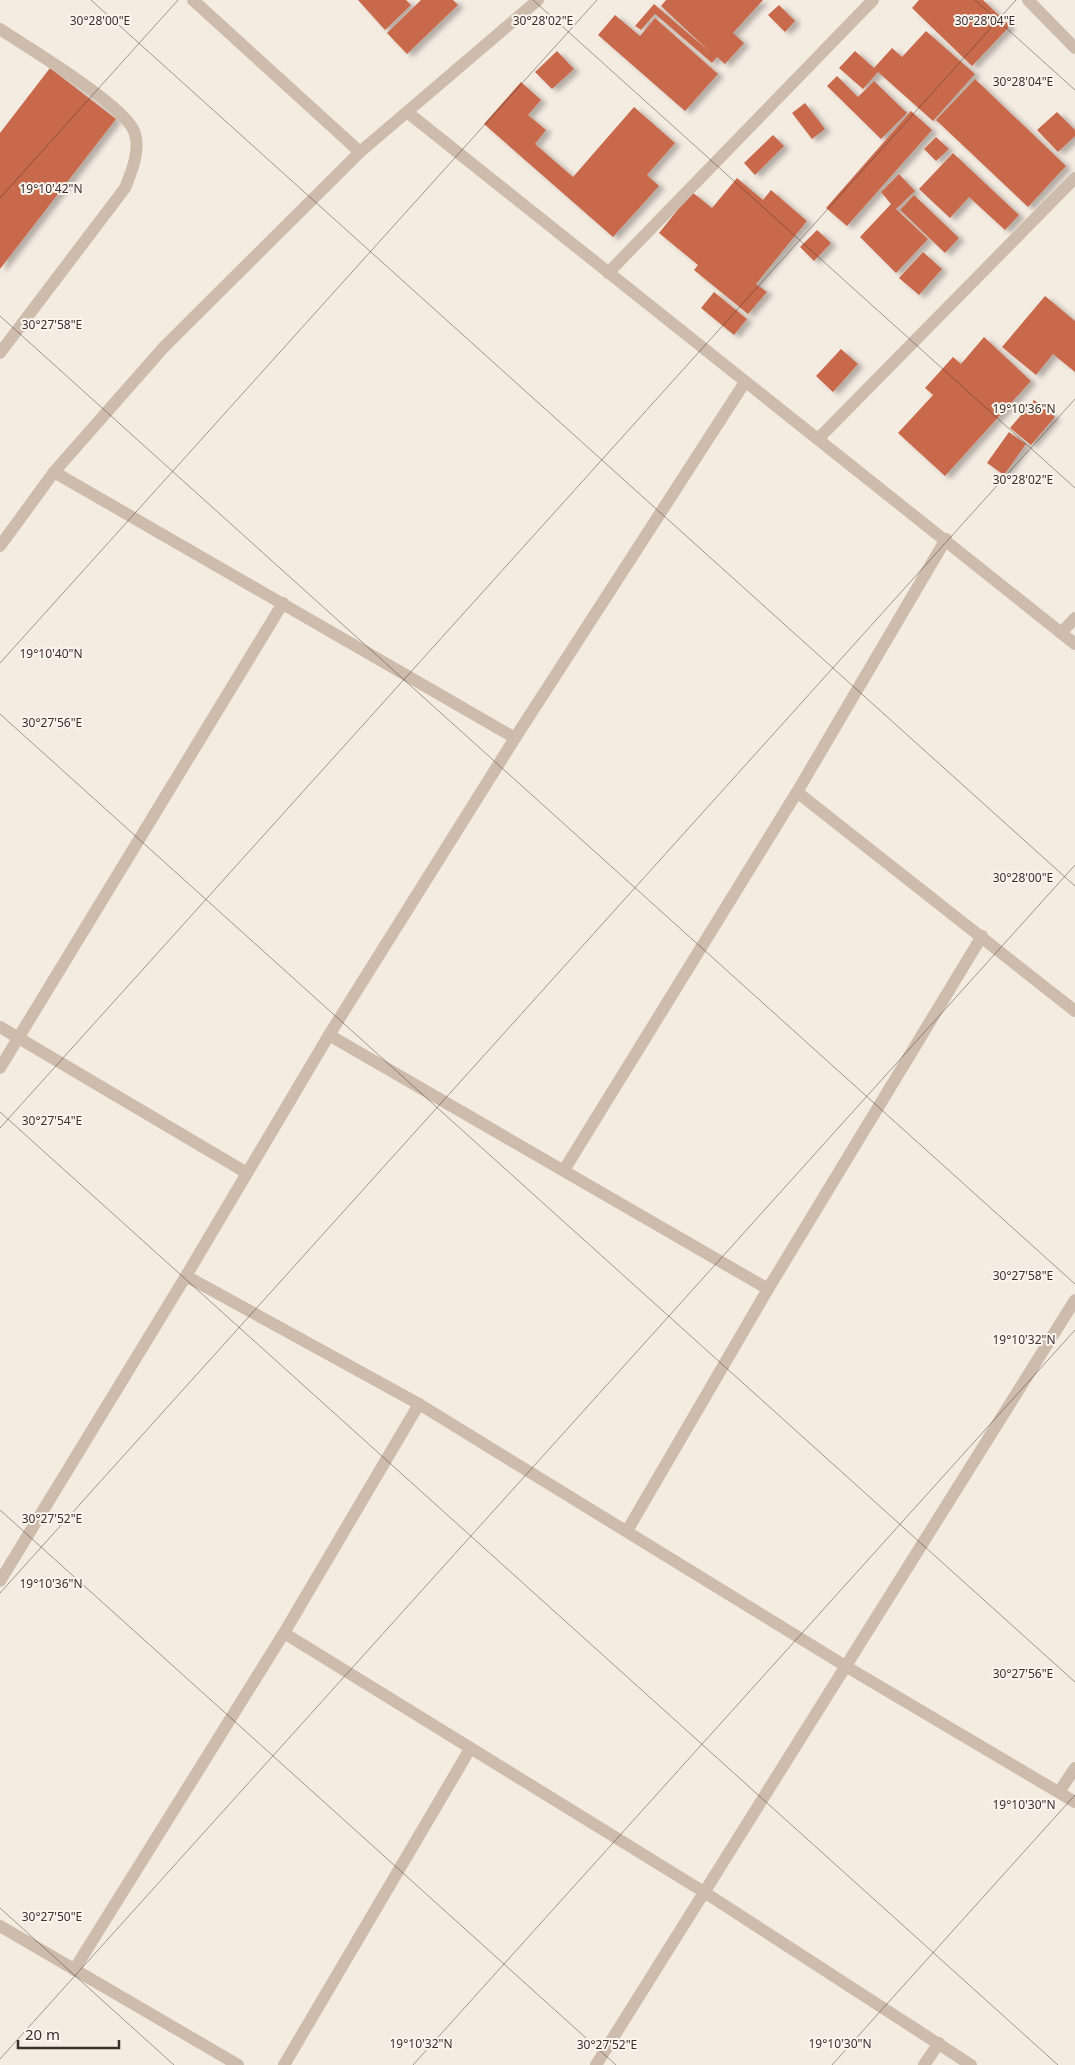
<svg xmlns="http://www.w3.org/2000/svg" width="1075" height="2065" font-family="'Noto Sans',sans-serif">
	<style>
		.building { fill: #c8694b; filter: url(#shadow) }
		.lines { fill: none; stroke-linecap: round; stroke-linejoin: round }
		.minor { stroke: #cdbbac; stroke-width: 12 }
		.ticks { fill: none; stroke: #3b302b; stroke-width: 1; stroke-opacity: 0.45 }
		.ticks-label { font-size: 12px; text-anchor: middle; fill: #3b302b; stroke: #fbf5ee; stroke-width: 4; stroke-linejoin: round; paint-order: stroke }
	</style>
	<defs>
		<filter id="shadow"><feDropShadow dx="5.5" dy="3" stdDeviation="2.5" flood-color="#0004"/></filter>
	</defs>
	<rect width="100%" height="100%" fill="#f4ebe1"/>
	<g class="building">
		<path d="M358,0H406L411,5L385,30Z"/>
		<path d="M421,0H453L458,5L407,54L387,33Z"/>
		<path d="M666,0H763L733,33L744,43L725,64L717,57L712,63L655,14L641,30L635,26L654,4L710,52L661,6Z"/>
		<path d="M919,0H983L1010,26L972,66L912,8Z"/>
		<path d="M779,5L795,21L785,32L768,15Z"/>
		<path d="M615,15L640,36L655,18L718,74L685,111L598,35Z"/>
		<path d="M926,31L975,74L933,121L878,72L863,89L839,68L855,51L874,68L892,48L902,57Z"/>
		<path d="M557,51L574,69L552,89L535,72Z"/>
		<path d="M50,68L116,119L0,269V133Z"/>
		<path d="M837,76L858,97L874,81L907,113L881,139L827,86Z"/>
		<path d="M975,79L1066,166L1028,207L936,120Z"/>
		<path d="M521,82L541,100L528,115L546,130L535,144L573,177L634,107L675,143L647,175L659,186L613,237L484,124Z"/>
		<path d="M805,103L825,129L812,139L792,113Z"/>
		<path d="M911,111L932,130L847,226L826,208Z"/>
		<path d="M1057,112L1075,130V136L1058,152L1037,130Z"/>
		<path d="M773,135L784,146L755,175L744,163Z"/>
		<path d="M936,137L949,149L936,161L924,149Z"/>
		<path d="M953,153L1019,215L1005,230L969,197L950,218L919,189Z"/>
		<path d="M899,174L915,191L896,209L928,239L896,273L860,237L891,204L881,192Z"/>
		<path d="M737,178L763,200L771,190L807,221L756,284L767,292L748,314L694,270L698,265L659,233L692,192L712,208Z"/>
		<path d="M914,195L959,238L945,253L900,210Z"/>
		<path d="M817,230L831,243L814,261L800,247Z"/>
		<path d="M923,252L942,269L919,295L899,278Z"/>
		<path d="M714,292L747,319L734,335L701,308Z"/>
		<path d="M1045,296L1075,321V372L1053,354L1036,375L1002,347Z"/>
		<path d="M984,337L1031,381L945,476L898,433L933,395L925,388L953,357L961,364Z"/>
		<path d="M841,349L858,364L833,392L816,376Z"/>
		<path d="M1034,400L1055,417L1031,445L1010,428Z"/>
		<path d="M1009,432L1026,444L1004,475L987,463Z"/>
	</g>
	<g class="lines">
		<g class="minor">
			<path d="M193,0L360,152"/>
			<path d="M1028,0L1075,48"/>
			<path d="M0,29C30,49 119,102 133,129C142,147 132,171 125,188L0,353"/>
			<path d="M407,112L1075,644"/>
			<path d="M608,273L873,0"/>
			<path d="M818,439L1075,178"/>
			<path d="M54,472L515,738"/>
			<path d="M946,539L797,792L1075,1011"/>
			<path d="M0,546L54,472L164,347L360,152L538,0"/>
			<path d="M1061,633L1075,618"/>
			<path d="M0,1027L247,1173"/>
			<path d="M329,1035L768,1289"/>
			<path d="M0,1068L283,603"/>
			<path d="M564,1170L797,792"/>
			<path d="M186,1276L419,1404L847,1667L1075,1802"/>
			<path d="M627,1531L768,1289L982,936"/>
			<path d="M0,1581L186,1276L329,1035L515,738L745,382"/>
			<path d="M284,1633L704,1892L971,2065"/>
			<path d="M1059,1792L1075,1768"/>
			<path d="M0,1926L238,2065"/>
			<path d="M74,1970L284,1633L419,1404"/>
			<path d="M284,2065L470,1749"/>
			<path d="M596,2065L1075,1300"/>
			<path d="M924,2065L939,2043"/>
		</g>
	</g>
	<path class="ticks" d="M91,0L1075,886M533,0L1075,488M975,0L1075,90M0,198L178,0M0,316L1075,1284M0,663L597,0M0,714L1075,1682M0,1112L1058,2065M0,1128L1016,0M0,1510L616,2065M0,1593L1075,399M0,1908L174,2065M0,2059L1075,865M413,2065L1075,1330M832,2065L1075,1795"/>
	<g class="ticks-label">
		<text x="100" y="25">30°28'00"E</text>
		<text x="543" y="25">30°28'02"E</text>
		<text x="985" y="25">30°28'04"E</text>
		<text x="1023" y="86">30°28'04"E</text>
		<text x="51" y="193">19°10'42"N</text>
		<text x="52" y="329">30°27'58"E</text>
		<text x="1024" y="413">19°10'36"N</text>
		<text x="1023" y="484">30°28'02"E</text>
		<text x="51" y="658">19°10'40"N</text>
		<text x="52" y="727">30°27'56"E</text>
		<text x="1023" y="882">30°28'00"E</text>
		<text x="52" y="1125">30°27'54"E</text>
		<text x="1023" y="1280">30°27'58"E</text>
		<text x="1024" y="1344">19°10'32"N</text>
		<text x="52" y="1523">30°27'52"E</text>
		<text x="51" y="1588">19°10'36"N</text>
		<text x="1023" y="1678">30°27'56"E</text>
		<text x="1024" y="1809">19°10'30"N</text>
		<text x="52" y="1921">30°27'50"E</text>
		<text x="421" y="2048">19°10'32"N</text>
		<text x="840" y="2048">19°10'30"N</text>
		<text x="607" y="2049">30°27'52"E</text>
	</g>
	<path d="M18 2040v8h101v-8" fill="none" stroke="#3b302b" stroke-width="2.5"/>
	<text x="25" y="2040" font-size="15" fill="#3b302b" stroke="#fbf5ee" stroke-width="4" paint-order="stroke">20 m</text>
</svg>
